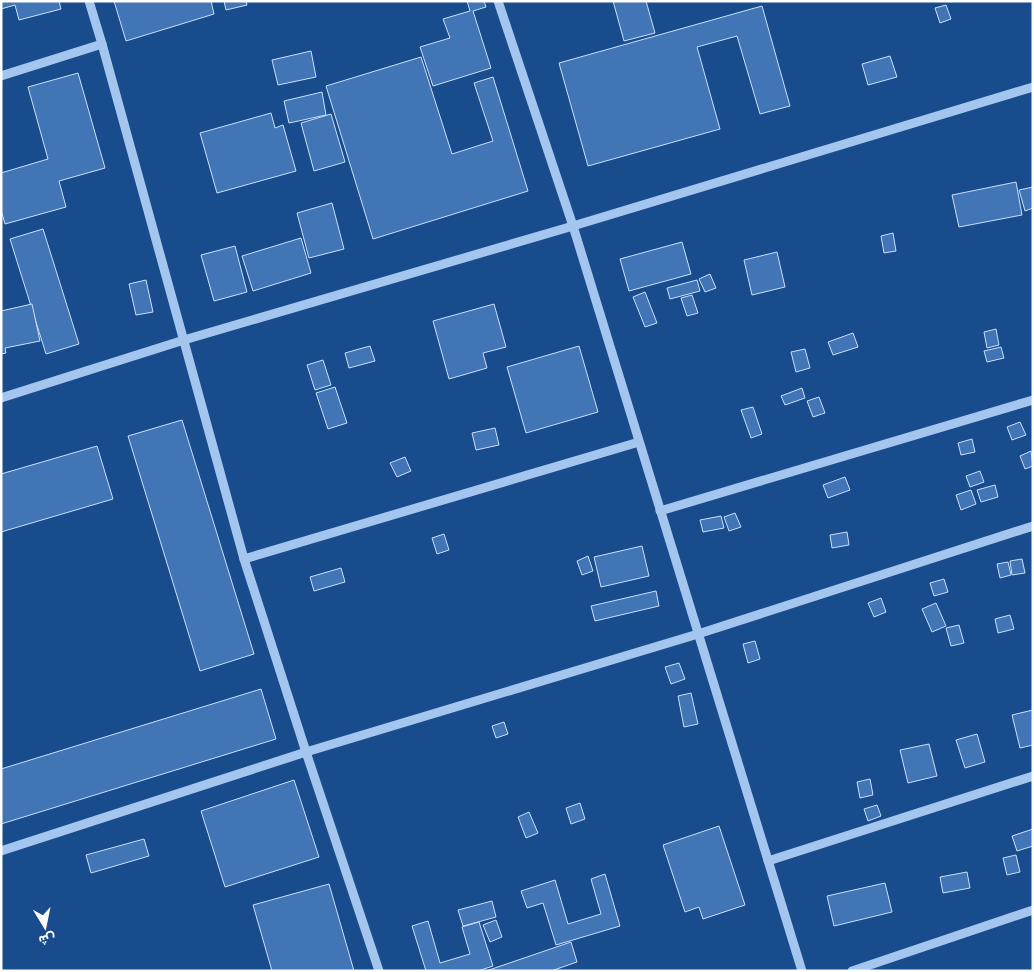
<svg xmlns="http://www.w3.org/2000/svg" width="1034" height="972" font-family="Signika,Vazirmatn,sans-serif">
	<style>
		.building { fill: #4175b5; stroke: #cae0fa }
		.lines { fill: none; stroke-linecap: round; stroke-linejoin: round }
		.minor { stroke: #a4c6ee; stroke-width: 9 }
	</style>
	<rect width="100%" height="100%" fill="#184c8d"/>
	<g class="building">
		<path d="M1,1H59L61,9L19,20L15,5L1,9Z"/>
		<path d="M114,1H211L214,14L126,41Z"/>
		<path d="M224,1H246L247,5L226,10Z"/>
		<path d="M467,1H484L486,7L473,11L491,68L433,86L420,47L450,38L443,19L470,11Z"/>
		<path d="M613,1H646L655,33L624,41Z"/>
		<path d="M946,5L951,19L940,23L935,8Z"/>
		<path d="M762,6L790,106L760,114L737,36L697,47L720,129L588,166L559,63Z"/>
		<path d="M311,51L316,77L278,85L272,60Z"/>
		<path d="M890,56L897,77L868,85L862,64Z"/>
		<path d="M421,57L452,154L493,141L474,83L493,77L528,191L373,239L326,86Z"/>
		<path d="M78,73L105,168L59,181L66,207L5,224L1,210V173L48,159L28,87Z"/>
		<path d="M322,92L326,115L289,123L284,101Z"/>
		<path d="M271,113L275,128L283,125L296,171L217,193L200,133Z"/>
		<path d="M331,114L345,162L314,171L301,123Z"/>
		<path d="M1016,182L1022,215L959,227L952,195Z"/>
		<path d="M1033,187V208L1025,211L1019,190Z"/>
		<path d="M332,203L344,249L309,258L297,213Z"/>
		<path d="M43,229L79,344L46,354L10,239Z"/>
		<path d="M893,233L896,251L884,253L881,236Z"/>
		<path d="M301,238L311,273L253,291L242,256Z"/>
		<path d="M682,242L691,274L629,291L620,259Z"/>
		<path d="M235,246L247,292L214,301L201,255Z"/>
		<path d="M777,252L785,287L752,295L744,260Z"/>
		<path d="M710,274L716,288L705,292L699,279Z"/>
		<path d="M146,280L153,312L136,315L129,284Z"/>
		<path d="M697,280L700,291L670,299L667,288Z"/>
		<path d="M645,292L657,323L645,327L633,297Z"/>
		<path d="M692,295L698,313L687,316L681,298Z"/>
		<path d="M32,304L40,341L5,348L6,353L1,354V311Z"/>
		<path d="M494,304L506,347L483,353L487,368L449,379L433,321Z"/>
		<path d="M996,329L999,345L987,348L984,332Z"/>
		<path d="M853,333L858,347L833,355L828,342Z"/>
		<path d="M370,346L375,361L349,368L345,353Z"/>
		<path d="M579,346L598,412L526,433L507,367Z"/>
		<path d="M1001,347L1004,358L987,362L984,351Z"/>
		<path d="M805,349L810,368L796,372L791,352Z"/>
		<path d="M323,360L331,385L315,390L307,365Z"/>
		<path d="M335,387L347,423L328,429L316,393Z"/>
		<path d="M802,388L805,398L785,405L781,396Z"/>
		<path d="M819,397L825,413L813,417L807,401Z"/>
		<path d="M753,407L762,434L751,438L741,410Z"/>
		<path d="M182,420L254,654L200,671L128,436Z"/>
		<path d="M1020,422L1026,435L1012,440L1007,427Z"/>
		<path d="M495,428L499,445L476,450L472,433Z"/>
		<path d="M972,439L975,452L961,455L958,443Z"/>
		<path d="M97,446L113,499L1,532V474Z"/>
		<path d="M1031,451L1033,466L1025,469L1020,456Z"/>
		<path d="M405,457L411,471L397,477L390,463Z"/>
		<path d="M980,471L984,482L970,487L966,476Z"/>
		<path d="M845,477L850,490L828,498L823,485Z"/>
		<path d="M995,485L998,497L981,502L977,490Z"/>
		<path d="M971,490L976,504L961,510L956,495Z"/>
		<path d="M735,513L741,527L729,531L724,517Z"/>
		<path d="M721,516L724,528L703,532L700,520Z"/>
		<path d="M847,532L849,545L832,548L830,535Z"/>
		<path d="M444,534L449,550L437,554L432,538Z"/>
		<path d="M642,546L649,576L601,587L594,557Z"/>
		<path d="M588,556L593,571L582,575L577,561Z"/>
		<path d="M1022,559L1025,573L1012,575L1010,561Z"/>
		<path d="M1008,562L1011,575L1000,578L997,564Z"/>
		<path d="M341,568L345,582L314,591L310,577Z"/>
		<path d="M944,579L948,592L934,596L930,583Z"/>
		<path d="M656,591L659,606L595,621L591,606Z"/>
		<path d="M881,598L886,612L874,617L868,603Z"/>
		<path d="M936,603L946,626L932,632L922,609Z"/>
		<path d="M1010,615L1014,629L998,633L995,619Z"/>
		<path d="M959,625L964,643L951,646L946,628Z"/>
		<path d="M755,641L760,659L748,663L743,644Z"/>
		<path d="M679,663L685,679L671,684L665,667Z"/>
		<path d="M261,689L276,739L1,824V769Z"/>
		<path d="M691,693L698,724L684,727L678,696Z"/>
		<path d="M1033,710V745L1020,748L1012,715Z"/>
		<path d="M504,722L508,734L496,738L492,726Z"/>
		<path d="M977,734L985,762L965,768L956,740Z"/>
		<path d="M929,744L937,776L908,783L900,750Z"/>
		<path d="M870,779L873,795L860,798L857,782Z"/>
		<path d="M294,780L319,857L225,887L201,811Z"/>
		<path d="M580,803L585,819L571,824L566,808Z"/>
		<path d="M877,805L881,816L868,821L864,809Z"/>
		<path d="M529,812L538,833L526,838L518,817Z"/>
		<path d="M719,826L745,905L703,919L699,907L685,912L663,845Z"/>
		<path d="M1033,829V846L1017,851L1012,836Z"/>
		<path d="M144,839L149,856L91,873L86,855Z"/>
		<path d="M1016,855L1020,872L1007,875L1003,858Z"/>
		<path d="M967,872L970,888L943,893L940,877Z"/>
		<path d="M605,874L620,926L556,945L543,903L527,908L521,891L555,880L568,924L601,914L591,879Z"/>
		<path d="M885,883L892,912L834,926L827,896Z"/>
		<path d="M329,884L354,971H272L253,905Z"/>
		<path d="M492,901L496,917L463,926L458,910Z"/>
		<path d="M496,920L502,937L490,942L483,925Z"/>
		<path d="M428,921L440,963L470,954L462,927L479,922L493,966L478,971H426L412,926Z"/>
		<path d="M571,942L577,962L551,971H486Z"/>
	</g>
	<g class="lines">
		<g class="minor">
			<path d="M89,1L102,44L244,559L306,752L379,971"/>
			<path d="M498,1L573,226L802,971"/>
			<path d="M1,76L102,44"/>
			<path d="M1,398L184,340L573,226L1033,87"/>
			<path d="M660,511L1033,400"/>
			<path d="M244,559L639,442"/>
			<path d="M1,851L306,752L698,634L1033,526"/>
			<path d="M768,861L1033,776"/>
			<path d="M852,971L1033,910"/>
		</g>
	</g>
	<rect width="1034" height="972" fill="none" stroke="#ffffff" stroke-width="5"/>
	<g transform="translate(45 927) rotate(170)" stroke="#184c8d" stroke-width="4" paint-order="stroke">
	<path d="M0-4L9 19L0 12L-9 19Z" fill="#ffffff"/>
	<text y="-8" font-size="14" font-weight="bold" text-anchor="middle" fill="#ffffff">ش</text>
	</g>
</svg>
